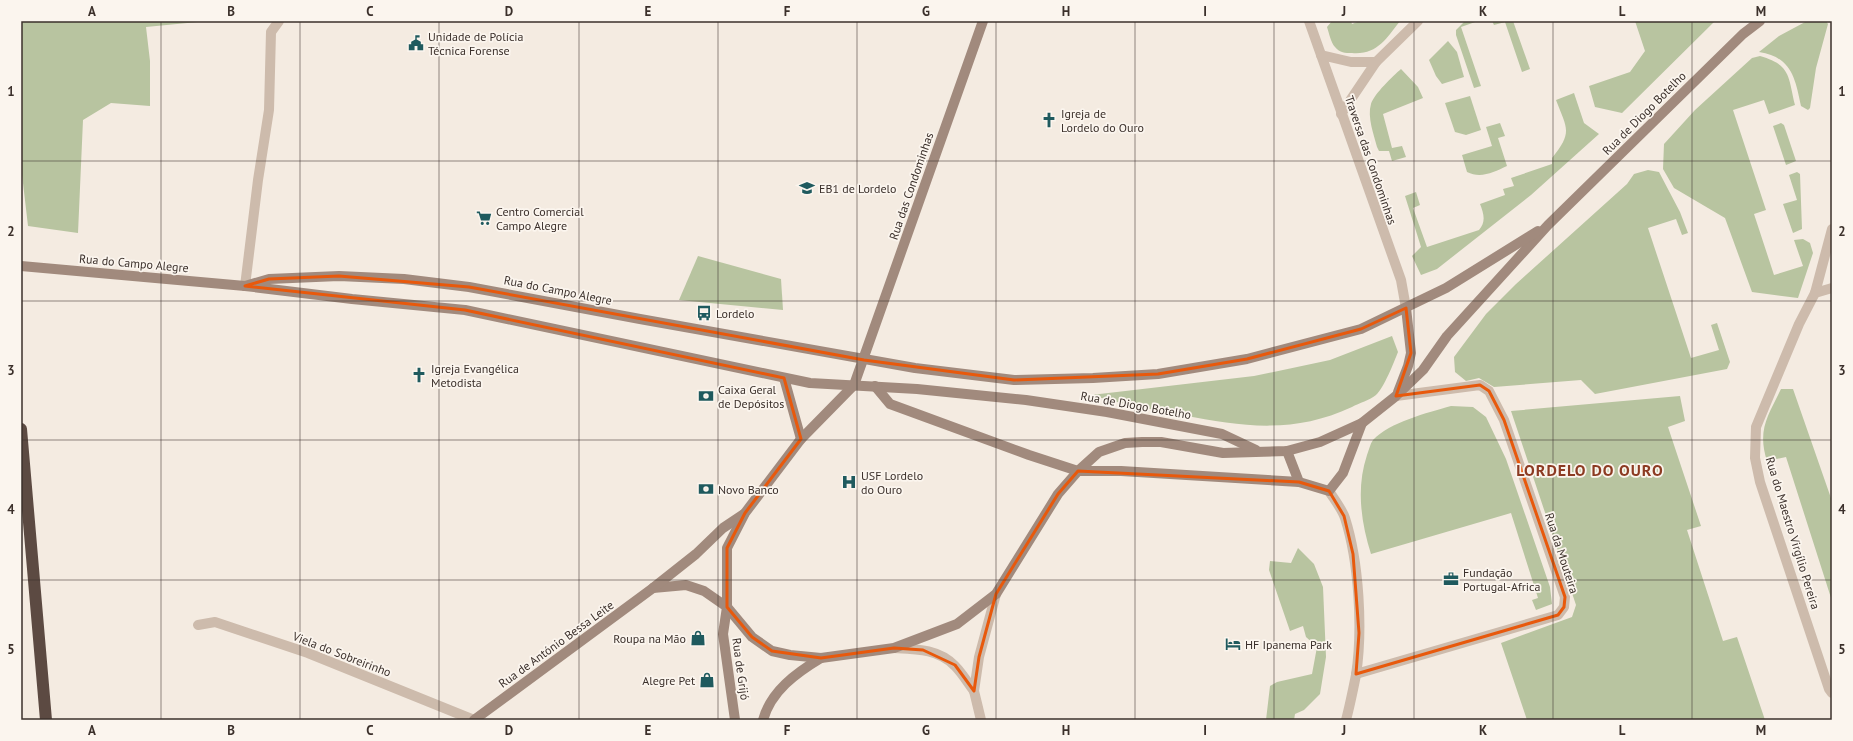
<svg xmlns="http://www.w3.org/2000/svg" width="1853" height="741" font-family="'PT Sans',sans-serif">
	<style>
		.green { fill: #b8c4a0 }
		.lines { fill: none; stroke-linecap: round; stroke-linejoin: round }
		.street { stroke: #cdbbac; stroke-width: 10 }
		.secondary { stroke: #a18a7d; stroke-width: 10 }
		.highway { stroke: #5c4a42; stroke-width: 12 }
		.marked { fill: none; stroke: #e8590c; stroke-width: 3; stroke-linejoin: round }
		.grid { fill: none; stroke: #3b302b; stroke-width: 1; stroke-opacity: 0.55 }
		.labels { text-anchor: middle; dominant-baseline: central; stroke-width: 3.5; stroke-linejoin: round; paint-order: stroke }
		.poi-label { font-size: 12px; fill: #3b302b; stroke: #fbf5ee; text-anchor: start }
		.street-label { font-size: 12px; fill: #3b302b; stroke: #fbf5ee }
		.district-label { font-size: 16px; font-weight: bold; letter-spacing: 1px; fill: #8c3b22; stroke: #fbf5ee }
		.neatline { fill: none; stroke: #3b302b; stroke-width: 1.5 }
		.grid-label { font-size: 13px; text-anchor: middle; font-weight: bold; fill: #3b302b }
	</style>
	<rect width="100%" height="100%" fill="#f4ebe1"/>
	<g class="green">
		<path d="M21,21H208L146,27L150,61V106L111,103L83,120L78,233L28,226L21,166Z"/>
		<path d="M1332,21H1351L1352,24L1360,21H1400C1386,39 1377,55 1352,53C1345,53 1340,53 1335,47C1331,43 1329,33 1327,27Z"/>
		<path d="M1465,21H1478L1461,27L1481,86L1474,88L1456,35V30Z"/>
		<path d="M1492,21H1513L1530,69L1522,72L1505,22L1494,25Z"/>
		<path d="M1635,21H1715L1622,113L1595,107L1589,86L1630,72L1645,51Z"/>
		<path d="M1807,21H1826L1828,24L1816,68L1810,108L1808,110L1801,106C1795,77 1791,57 1759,52L1779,36Z"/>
		<path d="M1448,41L1457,52L1464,77L1442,84L1436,76L1429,60Z"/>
		<path d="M1760,56C1791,65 1788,76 1795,105L1769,114L1764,100L1733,110L1766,210L1754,214L1774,275L1803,266L1794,240L1803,239L1810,243L1813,253L1798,298L1752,292L1725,218L1674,188L1663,169L1664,144L1695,110L1752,58Z"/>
		<path d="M1401,69L1418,87L1423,98L1383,114L1392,148L1402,146L1406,157L1392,161L1389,151H1379L1377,147C1374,135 1367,117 1371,104C1374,94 1393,76 1401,69Z"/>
		<path d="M1574,93L1584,123L1599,134L1531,195L1437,269L1421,275L1412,256L1421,247L1405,196L1416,192L1420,205L1413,208L1427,247L1479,230C1486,222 1484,214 1480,204L1505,195L1503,189L1514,186L1511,178L1552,164V158C1573,132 1567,129 1556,100Z"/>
		<path d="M1470,96L1481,130L1466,135L1455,132L1445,103Z"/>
		<path d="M1500,123L1505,136L1498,138L1507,166C1494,172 1481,179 1467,172L1462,155L1492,146L1486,127Z"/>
		<path d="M1781,123L1784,125L1796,161L1786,165L1773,126Z"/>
		<path d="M1648,170L1659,172L1680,212L1688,233L1682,235L1676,219L1648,228L1691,358L1719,350L1711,325L1717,323L1730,362L1727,369L1595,394L1581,380L1494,387L1479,378L1466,381L1455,372L1454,357L1486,314L1516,284L1627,184L1634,174Z"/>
		<path d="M1797,172L1800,174L1802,229L1793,233L1783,204L1797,200L1789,175Z"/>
		<path d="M698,256L781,279L783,310L679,300Z"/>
		<path d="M1392,336L1398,352C1394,362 1384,388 1376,395C1370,400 1359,403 1352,407C1294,434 1243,427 1183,415C1152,410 1122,404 1091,395L1254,376L1330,360Z"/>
		<path d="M1781,389H1793L1832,501V601L1786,457L1767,461C1757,430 1768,416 1781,389Z"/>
		<path d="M1680,396L1685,421L1668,427L1701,526L1687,530L1723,641L1737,637L1765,720H1527L1501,643L1572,617L1576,605L1511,411Z"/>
		<path d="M1451,406L1473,407L1486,417L1506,459L1550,587L1552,604L1536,610L1532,600L1538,598L1511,513L1371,554C1361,522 1356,488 1367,455C1369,450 1370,444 1373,440C1390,422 1427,413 1451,406Z"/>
		<path d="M1298,548L1314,564L1323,587L1326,657L1320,694L1304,710L1295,714L1294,720H1266L1270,686L1277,682L1312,674L1317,647L1306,637L1303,626L1290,631L1269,570L1270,561L1291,563Z"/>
	</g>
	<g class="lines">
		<g class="street">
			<path d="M1309,21L1401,280L1406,308"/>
			<path d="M1321,55L1351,62H1376"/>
			<path d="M1341,114L1376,62L1418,21"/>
			<path d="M1832,229L1815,293L1799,324L1756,427L1755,458L1760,482L1829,689L1832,693"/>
			<path d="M245,286L258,180L269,110L271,32L279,21"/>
			<path d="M1815,293L1832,288"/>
			<path d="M1329,491C1334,499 1342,509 1345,518C1359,562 1363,629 1356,675C1353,690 1350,705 1346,720"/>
			<path d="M198,625L215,622L308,653L474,720"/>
			<path d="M894,648C916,649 939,649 955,666C962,673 968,683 974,691"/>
			<path d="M1356,674L1558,615L1564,607L1565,597L1504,420L1489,391L1480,385L1396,396"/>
			<path d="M981,720L974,691L979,657L996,594"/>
		</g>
		<g class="secondary">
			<path d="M983,21L854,385L801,439L745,513L727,548V607L752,637L772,651L790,655L821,658L894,648L957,624L996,594L1058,494L1078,471L1099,452L1125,443L1142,442H1161L1223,453L1287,451L1320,442L1362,423L1396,396L1423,370L1447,336L1548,225L1743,34L1760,21"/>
			<path d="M21,266L245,286L352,299L465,310L810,383L917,389L1026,400L1107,412L1222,434L1256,450"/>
			<path d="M245,286L269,279L339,276L404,279L469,287L640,319L915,368L1014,380L1093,378L1158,374L1247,359L1361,329L1446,288L1538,231"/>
			<path d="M784,378L801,439"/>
			<path d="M875,386L890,404L1029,455L1078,471H1121L1299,482L1329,491L1343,473L1362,423"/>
			<path d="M1398,392L1408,366L1411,353L1406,308"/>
			<path d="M1287,451L1299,482"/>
			<path d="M653,588L686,585L704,591L727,607L723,634L735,720"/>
			<path d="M474,720L653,588L696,554L723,528L744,514"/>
			<path d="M763,720C771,691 796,673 821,658"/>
		</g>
		<path class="highway" d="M21,429L46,720"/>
	</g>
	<path class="marked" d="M339,276L469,287L864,360L1014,380L1158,374L1247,359L1361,329L1406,308L1411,353L1396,396L1480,385L1489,391L1504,420L1565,597L1564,607L1558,615L1356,674L1359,633L1353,554L1344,516L1329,491L1299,482L1078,471L1058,494L996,594L979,657L974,691L955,665L923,650L894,648L821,658L772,651L752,637L727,607V548L745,513L801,439L784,378L465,310L245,286L269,279Z"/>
	<path class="grid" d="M161,21V720M300,21V720M439,21V720M579,21V720M718,21V720M857,21V720M996,21V720M1135,21V720M1274,21V720M1414,21V720M1553,21V720M1692,21V720M21,161H1832M21,301H1832M21,440H1832M21,580H1832"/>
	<defs>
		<g id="civic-bare" transform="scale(1.2)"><path d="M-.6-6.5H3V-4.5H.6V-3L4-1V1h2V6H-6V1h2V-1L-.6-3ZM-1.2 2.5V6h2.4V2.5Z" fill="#1f5a5e" stroke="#fbf5ee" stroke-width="2.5" paint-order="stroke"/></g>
		<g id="church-bare" transform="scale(1.2)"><path d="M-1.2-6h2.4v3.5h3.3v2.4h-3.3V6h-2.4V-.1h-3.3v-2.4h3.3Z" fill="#1f5a5e" stroke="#fbf5ee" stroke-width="2.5" paint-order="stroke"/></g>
		<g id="school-bare" transform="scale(1.2)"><path d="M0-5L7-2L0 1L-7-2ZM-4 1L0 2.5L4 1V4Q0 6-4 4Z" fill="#1f5a5e" stroke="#fbf5ee" stroke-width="2.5" paint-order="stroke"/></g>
		<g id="supermarket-bare" transform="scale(1.2)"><path d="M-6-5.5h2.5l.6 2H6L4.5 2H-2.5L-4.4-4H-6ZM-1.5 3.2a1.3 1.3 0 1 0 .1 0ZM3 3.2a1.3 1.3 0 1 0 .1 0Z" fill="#1f5a5e" stroke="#fbf5ee" stroke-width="2.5" paint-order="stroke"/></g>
		<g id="bus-bare" transform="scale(1.2)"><path d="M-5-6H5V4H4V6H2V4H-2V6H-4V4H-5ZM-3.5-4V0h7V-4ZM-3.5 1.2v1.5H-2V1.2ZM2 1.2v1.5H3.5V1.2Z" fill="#1f5a5e" stroke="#fbf5ee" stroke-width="2.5" paint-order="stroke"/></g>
		<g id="bank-bare" transform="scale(1.2)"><path d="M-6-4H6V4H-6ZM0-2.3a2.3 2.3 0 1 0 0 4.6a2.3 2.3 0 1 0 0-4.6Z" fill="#1f5a5e" stroke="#fbf5ee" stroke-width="2.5" paint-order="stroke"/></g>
		<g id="hospital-bare" transform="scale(1.2)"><path d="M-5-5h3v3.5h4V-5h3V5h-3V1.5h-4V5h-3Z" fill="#1f5a5e" stroke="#fbf5ee" stroke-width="2.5" paint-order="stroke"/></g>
		<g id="office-bare" transform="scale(1.2)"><path d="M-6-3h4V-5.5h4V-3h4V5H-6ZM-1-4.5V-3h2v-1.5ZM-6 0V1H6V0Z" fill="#1f5a5e" stroke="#fbf5ee" stroke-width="2.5" paint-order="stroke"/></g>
		<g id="shop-bare" transform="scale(1.2)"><path d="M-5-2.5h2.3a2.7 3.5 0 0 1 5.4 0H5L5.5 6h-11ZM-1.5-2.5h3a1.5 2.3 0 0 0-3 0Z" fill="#1f5a5e" stroke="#fbf5ee" stroke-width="2.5" paint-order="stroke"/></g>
		<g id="hotel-bare" transform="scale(1.2)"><path d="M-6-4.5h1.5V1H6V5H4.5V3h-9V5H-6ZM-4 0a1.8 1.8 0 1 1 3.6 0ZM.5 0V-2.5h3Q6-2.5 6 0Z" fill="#1f5a5e" stroke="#fbf5ee" stroke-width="2.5" paint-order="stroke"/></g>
	</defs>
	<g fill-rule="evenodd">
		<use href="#civic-bare" x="416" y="43"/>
		<use href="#church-bare" x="1049" y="120"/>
		<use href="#school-bare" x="807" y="188"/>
		<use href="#supermarket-bare" x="484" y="218"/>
		<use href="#bus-bare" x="704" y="313"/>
		<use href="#church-bare" x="419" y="375"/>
		<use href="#bank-bare" x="706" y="396"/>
		<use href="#hospital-bare" x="849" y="482"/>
		<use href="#bank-bare" x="706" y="489"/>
		<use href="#office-bare" x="1451" y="579"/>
		<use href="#shop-bare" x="698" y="638"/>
		<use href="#hotel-bare" x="1233" y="644"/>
		<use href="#shop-bare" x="707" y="680"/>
	</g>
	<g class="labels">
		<g class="poi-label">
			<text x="428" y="36">Unidade de Polícia<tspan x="428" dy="14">Técnica Forense</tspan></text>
			<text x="1061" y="113">Igreja de<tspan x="1061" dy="14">Lordelo do Ouro</tspan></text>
			<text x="819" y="188">EB1 de Lordelo</text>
			<text x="496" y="211">Centro Comercial<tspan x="496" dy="14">Campo Alegre</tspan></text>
			<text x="716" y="313">Lordelo</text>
			<text x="431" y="368">Igreja Evangélica<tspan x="431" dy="14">Metodista</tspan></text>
			<text x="718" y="389">Caixa Geral<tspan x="718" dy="14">de Depósitos</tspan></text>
			<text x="861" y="475">USF Lordelo<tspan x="861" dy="14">do Ouro</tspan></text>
			<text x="718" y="489">Novo Banco</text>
			<text x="1463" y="572">Fundação<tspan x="1463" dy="14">Portugal-Africa</tspan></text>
			<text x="686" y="638" text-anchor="end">Roupa na Mão</text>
			<text x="1245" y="644">HF Ipanema Park</text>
			<text x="695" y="680" text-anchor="end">Alegre Pet</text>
		</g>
		<g class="street-label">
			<text transform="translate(1644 113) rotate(-45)">Rua de Diogo Botelho</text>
			<text transform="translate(1371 160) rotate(71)">Traversa das Condominhas</text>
			<text transform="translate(911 186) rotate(-71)">Rua das Condominhas</text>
			<text transform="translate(134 263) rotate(5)">Rua do Campo Alegre</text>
			<text transform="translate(558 290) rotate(11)">Rua do Campo Alegre</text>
			<text transform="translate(1136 405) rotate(10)">Rua de Diogo Botelho</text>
			<text transform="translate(1793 533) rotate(73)">Rua do Maestro Virgílio Pereira</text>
			<text transform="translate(1562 553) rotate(72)">Rua da Mouteira</text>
			<text transform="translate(556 644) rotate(-36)">Rua de António Bessa Leite</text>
			<text transform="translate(342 654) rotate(21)">Viela do Sobreirinho</text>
			<text transform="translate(741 669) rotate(82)">Rua de Grijó</text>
		</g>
		<g class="district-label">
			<text x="1590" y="470">LORDELO DO OURO</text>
		</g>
	</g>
	<rect width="1853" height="741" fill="none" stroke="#fbf5ee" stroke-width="44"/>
	<rect x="22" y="22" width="1809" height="697" class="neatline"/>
	<g class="grid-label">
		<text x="92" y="16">A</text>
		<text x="231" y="16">B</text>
		<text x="370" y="16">C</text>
		<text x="509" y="16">D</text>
		<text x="648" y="16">E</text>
		<text x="787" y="16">F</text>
		<text x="926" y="16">G</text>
		<text x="1066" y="16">H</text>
		<text x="1205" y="16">I</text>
		<text x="1344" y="16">J</text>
		<text x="1483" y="16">K</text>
		<text x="1622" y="16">L</text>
		<text x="1761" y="16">M</text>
		<text x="11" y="96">1</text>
		<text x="1842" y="96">1</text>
		<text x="11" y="236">2</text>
		<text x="1842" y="236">2</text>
		<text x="11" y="375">3</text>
		<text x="1842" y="375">3</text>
		<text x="11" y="514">4</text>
		<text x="1842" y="514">4</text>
		<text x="11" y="654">5</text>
		<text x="1842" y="654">5</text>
		<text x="92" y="735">A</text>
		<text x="231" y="735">B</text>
		<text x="370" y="735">C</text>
		<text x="509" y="735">D</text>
		<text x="648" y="735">E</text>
		<text x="787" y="735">F</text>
		<text x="926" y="735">G</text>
		<text x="1066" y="735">H</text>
		<text x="1205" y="735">I</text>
		<text x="1344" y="735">J</text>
		<text x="1483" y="735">K</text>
		<text x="1622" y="735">L</text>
		<text x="1761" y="735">M</text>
	</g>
</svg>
